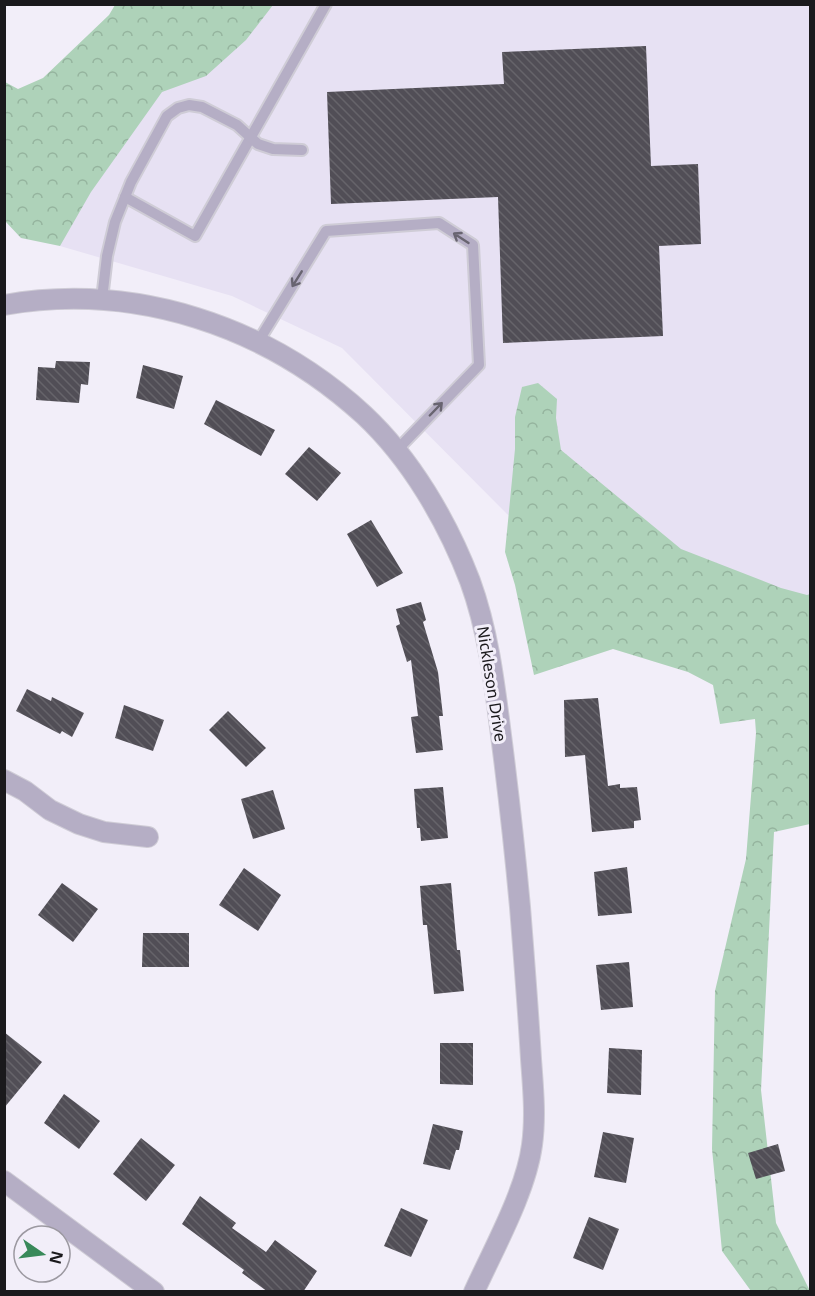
<svg xmlns="http://www.w3.org/2000/svg" width="815" height="1296" font-family="'Noto Sans',sans-serif">
	<style>
		.built { fill: #e7e1f3 }
		.forest { fill: url(#forest-crowns) }
		.building { fill: url(#building-back-hatch) }
		.lines { fill: none; stroke-linecap: round; stroke-linejoin: round }
		.lane-casing { stroke: #cfccd6; stroke-width: 14 }
		.street-casing { stroke: #cfccd6; stroke-width: 22 }
		.lane { stroke: #b5aec5; stroke-width: 10 }
		.street { stroke: #b5aec5; stroke-width: 20 }
		.oneway { stroke: #686470 }
		.labels { text-anchor: middle; dominant-baseline: central; stroke-width: 6; stroke-linejoin: round; paint-order: stroke }
		.street-label { font-size: 16px; fill: #1a191c; stroke: #f2eef9 }
	</style>
	<defs>
		<pattern id="forest-crowns" width="20" height="18" patternUnits="userSpaceOnUse" patternTransform="scale(1.5)"><rect width="20" height="18" fill="#aed2b9"/><path d="M2 6a3 3 0 1 1 6 0M12 15a3 3 0 1 1 6 0" fill="none" stroke="#95b49e"/></pattern>
		<pattern id="building-back-hatch" width="6" height="6" patternUnits="userSpaceOnUse" patternTransform="scale(1.5)"><rect width="6" height="6" fill="#514e56"/><path d="M-1 5l2 2M0 0l6 6M5-1l2 2" fill="none" stroke="#66646a"/></pattern>
	</defs>
	<rect width="100%" height="100%" fill="#f2eef9"/>
	<path class="built" d="M167,5H810V659L708,671L507,514L342,348L232,296L60,246L42,149Z"/>
	<g class="forest">
		<path d="M115,5H273L246,40L206,76L162,92L91,192L60,246L21,238L5,221V82L18,89L43,78L109,15Z"/>
		<path d="M538,383L557,399L556,418L561,450L681,549L781,588L807,595L810,594V824L774,832L761,1090L776,1223L810,1291H751L722,1251L712,1149L715,991L746,859L756,733L755,719L720,724L713,685L688,672L613,649L534,675L515,585L505,552L515,449V417L522,387Z"/>
	</g>
	<g class="building">
		<path d="M646,46L651,166L698,164L701,244L659,246L663,336L503,343L498,197L331,204L327,92L504,84L502,52Z"/>
		<path d="M56,361L90,362L88,385L81,384L79,403L36,400L38,367L55,368Z"/>
		<path d="M143,365L183,376L174,409L136,398Z"/>
		<path d="M216,400L275,430L261,456L204,424Z"/>
		<path d="M309,447L341,473L317,501L285,474Z"/>
		<path d="M371,520L403,573L377,587L347,534Z"/>
		<path d="M421,602L426,620L423,622L438,672L443,716H439L443,750L416,753L411,717L418,716L411,660L407,662L396,626L400,624L396,609Z"/>
		<path d="M27,689L51,701L52,697L84,713L72,737L62,731L60,734L16,711Z"/>
		<path d="M598,698L608,786L620,784V788L637,787L641,820L634,821V828L592,832L585,755L565,757L564,700Z"/>
		<path d="M124,705L164,720L153,751L115,738Z"/>
		<path d="M228,711L266,748L246,767L209,730Z"/>
		<path d="M443,787L448,838L421,841L420,828H417L414,789Z"/>
		<path d="M273,790L285,829L253,839L241,799Z"/>
		<path d="M627,867L632,913L598,916L594,872Z"/>
		<path d="M244,868L281,895L258,931L219,905Z"/>
		<path d="M62,883L98,909L73,942L38,915Z"/>
		<path d="M451,883L457,950H460L464,991L434,994L427,925H423L420,886Z"/>
		<path d="M143,933H189V967H142Z"/>
		<path d="M629,962L633,1007L601,1010L596,965Z"/>
		<path d="M4,1032L42,1062L4,1108Z"/>
		<path d="M440,1043H473V1085L440,1084Z"/>
		<path d="M609,1048L642,1050L641,1095L607,1093Z"/>
		<path d="M64,1094L100,1121L79,1149L44,1123Z"/>
		<path d="M433,1124L463,1131L459,1150H456L450,1170L423,1164Z"/>
		<path d="M603,1132L634,1138L626,1183L594,1177Z"/>
		<path d="M141,1138L175,1165L146,1201L113,1174Z"/>
		<path d="M778,1144L785,1171L756,1179L748,1153Z"/>
		<path d="M200,1196L236,1223L232,1228L266,1252L275,1240L317,1271L303,1292H268L242,1273L244,1270L182,1224Z"/>
		<path d="M401,1208L428,1220L411,1257L384,1246Z"/>
		<path d="M589,1217L619,1229L603,1270L573,1258Z"/>
	</g>
	<g class="lines">
		<g class="lane-casing">
			<g id="lane">
				<path d="M125,197L195,236L326,4"/>
				<path d="M102,299L107,256L115,222L131,182L167,116L178,108L189,105L202,107L237,125L258,144L273,149L302,150"/>
				<path d="M258,342L326,231L439,223L473,245L479,365L396,451"/>
			</g>
		</g>
		<g class="street-casing">
			<g id="street">
				<path d="M4,305C135,282 267,326 364,415C411,459 447,521 470,581C489,633 495,688 502,743C509,798 515,852 520,907C524,958 528,1008 531,1059C533,1087 536,1116 532,1145C526,1191 494,1248 474,1292"/>
				<path d="M4,780L25,791L50,810L79,824L104,832L148,837"/>
				<path d="M4,1181L154,1292"/>
			</g>
		</g>
		<use href="#lane" class="lane"/>
		<use href="#street" class="street"/>
	</g>
	<defs><path id="oneway-shaft" d="M-6 0H5M1.5-3L5.5 0L1.5 3" fill="none" stroke-width="1.6" stroke-linecap="round" stroke-linejoin="round" transform="scale(1.5)"/></defs>
	<g class="oneway">
		<use href="#oneway-shaft" transform="translate(461 238) rotate(-147)"/>
		<use href="#oneway-shaft" transform="translate(297 279) rotate(122)"/>
		<use href="#oneway-shaft" transform="translate(436 409) rotate(-46)"/>
	</g>
	<g class="labels">
		<g class="street-label">
			<text transform="translate(492 684) rotate(81)">Nickleson Drive</text>
		</g>
	</g>
	<rect width="815" height="1296" fill="none" stroke="#1a191c" stroke-width="12"/>
	<g transform="translate(42 1254) rotate(104)"><circle r="28" fill="#f2eef9" stroke="#9c99a1" stroke-width="1.5"/>
	<path d="M0-4.5L10 22L0 15L-10 22Z" fill="#39895a"/>
	<text y="-9" font-size="16" font-weight="bold" text-anchor="middle" fill="#1a191c">N</text>
	</g>
</svg>
